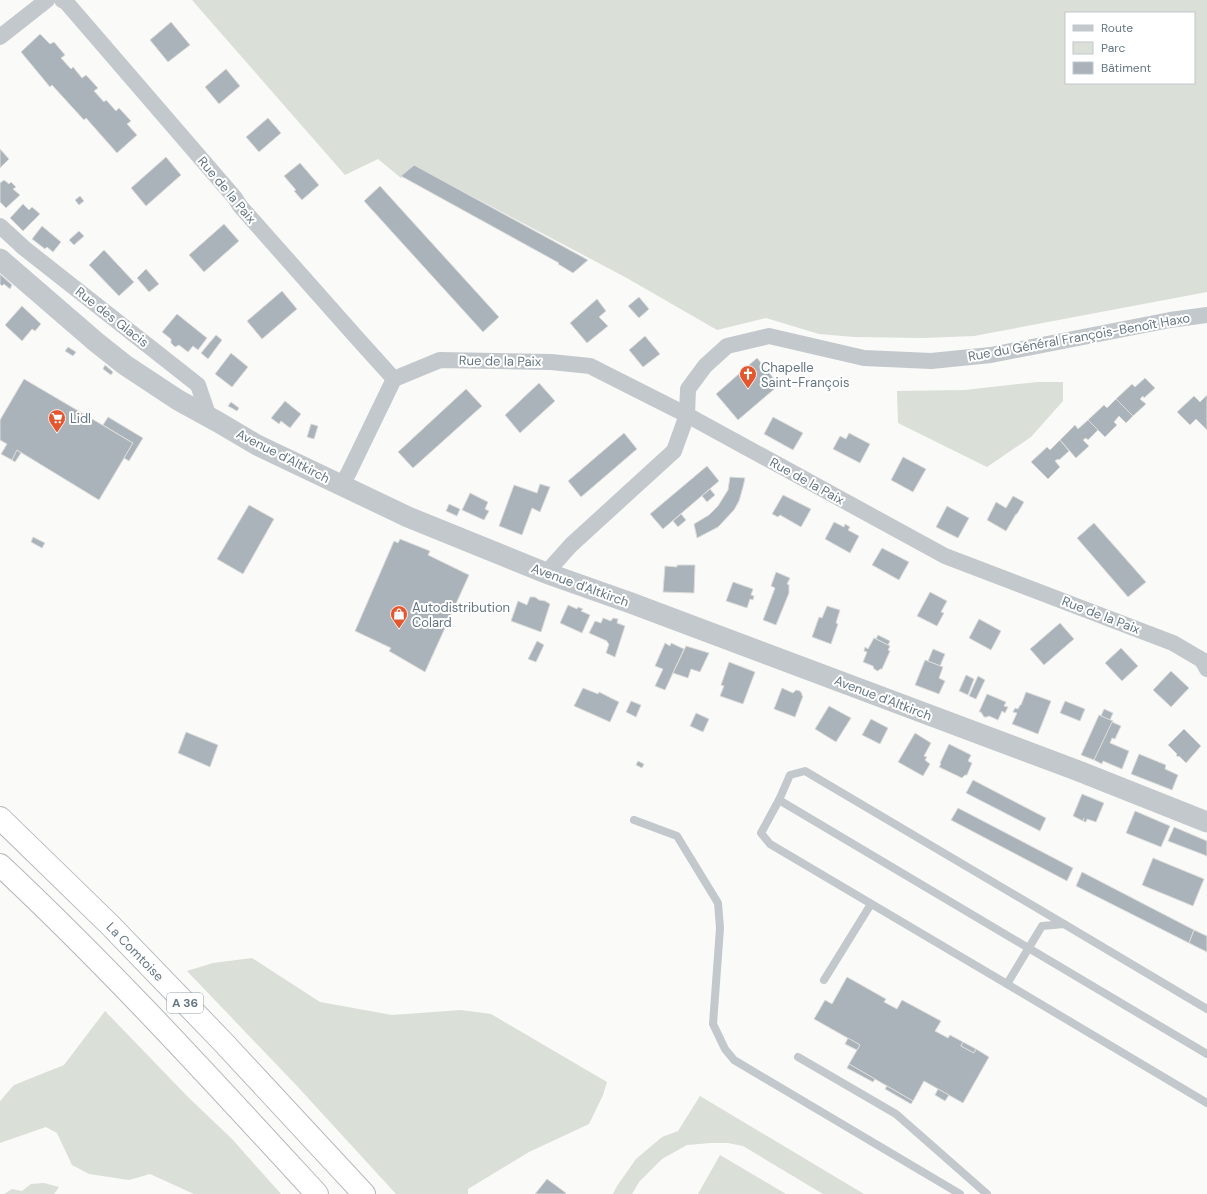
<svg xmlns="http://www.w3.org/2000/svg" width="1207" height="1194" font-family="'DM Sans',sans-serif">
	<style>
		.green { fill: #dadfd7; fill-rule: evenodd }
		.building { fill: #aab3b9; stroke: #dcdcda }
		.lines { fill: none; stroke-linecap: round; stroke-linejoin: round }
		.motorway-casing { stroke: #b4b9bd; stroke-width: 24 }
		.service { stroke: #c3c8cc; stroke-width: 8 }
		.minor { stroke: #c3c8cc; stroke-width: 16 }
		.tertiary { stroke: #c3c8cc; stroke-width: 21 }
		.motorway { stroke: #fff; stroke-width: 22 }
		.labels { text-anchor: middle; dominant-baseline: central; stroke-width: 4; stroke-linejoin: round; paint-order: stroke }
		.shield { fill: #fff; stroke: #939fa8; stroke-width: 1 }
		.shield-label { font-size: 12px; font-weight: bold; fill: #657683 }
		.street-label { font-size: 13px; fill: #657683; stroke: #fff }
		.poi-label { font-size: 13px; fill: #657683; stroke: #fff; text-anchor: start }
	</style>
	<rect width="100%" height="100%" fill="#fafaf8"/>
	<g class="green">
		<path d="M192,0H1207V292L974,336L923,338L854,337L819,334L766,318L717,330L625,277L413,165L401,178L378,159L345,175ZM1066,13H1194V83H1066Z"/>
		<path d="M1037,382H1063V401L1031,437L987,467L898,423L897,391L965,390Z"/>
		<path d="M252,958L320,1002L392,1015L461,1010L491,1014L607,1082L603,1095L589,1124L529,1152L468,1189V1194H396L297,1086L187,971L213,963Z"/>
		<path d="M105,1011L188,1097L232,1139L281,1194H194L150,1174L129,1180L89,1174L72,1165L57,1133L46,1127L0,1143V1101L14,1085L64,1065Z"/>
		<path d="M700,1096L864,1194H823L743,1146L728,1143H711L687,1145L662,1159L639,1182L632,1194H613L617,1186L636,1159L662,1137L678,1131Z"/>
		<path d="M720,1155L786,1194H698Z"/>
		<path d="M44,1183L59,1187L54,1194H4L12,1189L22,1191L31,1184Z"/>
	</g>
	<g class="building">
		<path d="M171,22L190,45L168,62L150,40Z"/>
		<path d="M40,34L50,44L54,42L65,55L61,58L71,69L73,67L82,78L86,75L98,88L94,91L104,102L106,100L116,111L119,108L131,121L127,124L137,135L117,153L86,118L84,120L52,85L50,87L21,52Z"/>
		<path d="M226,69L240,86L219,104L205,87Z"/>
		<path d="M268,118L281,133L259,152L246,137Z"/>
		<path d="M0,149L9,159L0,168Z"/>
		<path d="M166,157L181,175L146,206L131,188Z"/>
		<path d="M300,163L319,185L302,200L294,191L296,190L284,176Z"/>
		<path d="M414,165L588,260L573,273L558,264L559,263L401,176Z"/>
		<path d="M4,180L9,184L11,182L16,187L13,189L20,195L6,208L0,202V183Z"/>
		<path d="M380,186L499,317L483,332L364,201Z"/>
		<path d="M80,196L84,201L79,205L75,200Z"/>
		<path d="M23,204L29,210L32,207L40,214L23,231L10,218Z"/>
		<path d="M224,224L239,241L204,272L189,255Z"/>
		<path d="M42,226L61,242L53,252L47,247L45,249L32,239Z"/>
		<path d="M79,231L84,236L74,245L69,240Z"/>
		<path d="M104,250L134,282L119,296L89,265Z"/>
		<path d="M146,269L159,284L149,292L137,278Z"/>
		<path d="M0,274L12,285L10,289L4,284L2,286L0,284Z"/>
		<path d="M282,291L297,309L262,339L247,321Z"/>
		<path d="M639,297L649,309L639,318L628,306Z"/>
		<path d="M597,299L606,311L599,317L608,326L587,343L570,323Z"/>
		<path d="M22,306L41,324L35,331L32,329L22,341L5,325Z"/>
		<path d="M177,314L207,338L198,350L193,346L188,352L179,345L175,347L171,343V339L162,332Z"/>
		<path d="M216,335L222,340L208,359L201,353Z"/>
		<path d="M645,336L660,354L643,367L629,350Z"/>
		<path d="M68,347L76,352L73,356L65,351Z"/>
		<path d="M231,353L248,367L232,387L215,374Z"/>
		<path d="M757,358L779,385L738,420L716,394Z"/>
		<path d="M105,365L113,372L111,375L103,369Z"/>
		<path d="M1145,378L1155,388L1144,398L1143,396L1140,399L1146,404L1133,416L1116,399L1132,384L1135,387Z"/>
		<path d="M24,379L133,443L99,500L17,450L12,460L1,454L7,444L0,440V420Z"/>
		<path d="M539,383L555,401L520,433L505,415Z"/>
		<path d="M466,389L482,406L413,468L398,452Z"/>
		<path d="M1207,395V430L1196,419L1190,425L1177,412L1194,396L1200,402Z"/>
		<path d="M1116,399L1133,416L1126,423L1119,416L1114,422L1117,425L1105,437L1088,420L1104,405L1107,408Z"/>
		<path d="M285,401L301,414L290,428L281,421L279,424L271,418Z"/>
		<path d="M231,402L239,408L237,411L228,406Z"/>
		<path d="M108,417L143,438L129,461L124,458L133,443L103,425Z"/>
		<path d="M773,417L803,433L793,450L764,434Z"/>
		<path d="M1088,420L1098,430L1088,440L1086,438L1083,440L1089,446L1076,458L1060,440L1075,425L1078,429Z"/>
		<path d="M311,424L318,426L314,439L307,437Z"/>
		<path d="M624,433L637,449L581,497L568,481Z"/>
		<path d="M849,433L870,444L860,463L833,449L840,436L846,439Z"/>
		<path d="M1060,440L1069,451L1059,460L1058,459L1055,461L1060,467L1048,479L1031,462L1047,447L1050,450Z"/>
		<path d="M17,450L21,453L15,462L12,460Z"/>
		<path d="M903,457L926,469L913,492L891,480Z"/>
		<path d="M707,466L719,481L663,529L650,514Z"/>
		<path d="M730,477L745,478L743,487L739,501L734,510L718,527L697,538L694,524L709,515L718,506L728,490Z"/>
		<path d="M540,484L550,487L540,512L532,508L522,535L499,526L514,485L537,493Z"/>
		<path d="M710,489L715,495L707,502L702,496Z"/>
		<path d="M470,493L488,502L485,509L489,511L484,520L462,510Z"/>
		<path d="M783,495L811,509L801,527L780,515L778,517L772,514Z"/>
		<path d="M1013,496L1024,502L1017,514H1016L1006,531L987,520L996,502L1006,508Z"/>
		<path d="M449,504L460,509L457,516L446,511Z"/>
		<path d="M249,505L274,519L243,574L217,559Z"/>
		<path d="M947,506L969,518L958,538L936,527Z"/>
		<path d="M681,514L686,520L678,527L673,521Z"/>
		<path d="M834,522L844,527L845,524L850,527L848,530L859,536L850,553L825,539Z"/>
		<path d="M1094,523L1146,582L1128,597L1077,538Z"/>
		<path d="M33,537L45,543L42,548L31,542Z"/>
		<path d="M400,539L430,551L428,555L469,575L425,672L389,651L391,648L355,631L394,541L398,543Z"/>
		<path d="M882,548L909,562L899,580L872,565Z"/>
		<path d="M677,565H695L694,593L663,592L665,566L677,567Z"/>
		<path d="M776,572L790,578L787,584L789,585V593L776,625L763,620L775,588L771,586Z"/>
		<path d="M733,582L753,589L751,595L754,596L753,600L750,599L747,608L726,601Z"/>
		<path d="M930,592L947,601L941,612L944,613L937,626L917,616Z"/>
		<path d="M530,597H535L539,600L545,601L550,604L541,632L511,621L518,601L527,605Z"/>
		<path d="M568,605L577,609L578,607L583,609L581,611L590,615L582,633L560,623Z"/>
		<path d="M827,606L840,610L836,623L838,624L831,644L812,637L819,617L822,618Z"/>
		<path d="M603,618L611,621L613,618L618,619L617,623L625,626L615,657L606,653L609,644L607,642V641L589,633L595,621L601,623Z"/>
		<path d="M979,619L1001,631L991,650L969,638Z"/>
		<path d="M1060,623L1074,639L1044,665L1030,649Z"/>
		<path d="M878,635L890,641L888,645L876,639Z"/>
		<path d="M874,638L890,646L888,650L890,651L882,669H880L878,671L874,669L873,666L863,662L867,652L864,651L865,647L868,649Z"/>
		<path d="M537,641L544,645L536,662L528,659Z"/>
		<path d="M665,643L670,646L671,643L684,649L665,690L655,686L663,669L655,666Z"/>
		<path d="M686,646L709,653L700,672L691,669L688,678L673,673Z"/>
		<path d="M1121,648L1138,666L1122,681L1105,663Z"/>
		<path d="M933,649L945,654L940,666L928,661Z"/>
		<path d="M925,660L943,667L939,678L945,681L939,694L915,685Z"/>
		<path d="M729,662L755,672L743,704L720,696L724,686L721,685Z"/>
		<path d="M1171,671L1189,688L1171,707L1153,690Z"/>
		<path d="M966,675L974,679L968,695L959,691Z"/>
		<path d="M978,676L985,680L976,699L969,696Z"/>
		<path d="M583,688L598,694L599,692L619,702L610,722L574,706Z"/>
		<path d="M782,688L793,693L796,690L800,691L802,694V696H803L795,717L774,709Z"/>
		<path d="M1026,692L1051,701L1038,734L1012,724L1017,713L1013,712L1015,708L1018,709L1020,705H1021Z"/>
		<path d="M987,694L1006,702L1004,706L1008,707L1005,713L1002,711L998,720L989,716L987,717H984L981,712H979Z"/>
		<path d="M631,701L641,705L636,717L626,712Z"/>
		<path d="M1065,701L1085,709L1080,721L1060,713Z"/>
		<path d="M829,706L851,718L836,742L815,729Z"/>
		<path d="M1104,709L1113,713L1110,720L1101,716Z"/>
		<path d="M696,713L709,719L703,732L690,726Z"/>
		<path d="M1099,715L1113,721L1094,760L1081,755Z"/>
		<path d="M871,719L888,728L880,744L862,735Z"/>
		<path d="M1112,722L1121,726L1115,739L1112,738L1110,743L1129,751L1122,769L1103,761L1102,764L1094,760Z"/>
		<path d="M1184,729L1201,746L1186,763L1179,756L1178,757L1176,755L1177,754L1168,745Z"/>
		<path d="M186,732L218,745L210,767L178,753Z"/>
		<path d="M915,733L931,743L924,756L927,757L925,760L930,764L923,776L898,762Z"/>
		<path d="M949,744L971,755L968,761L972,763L967,775H965L962,778L939,767L941,764L940,763Z"/>
		<path d="M1139,754L1166,765L1165,769L1178,775L1172,790L1131,774Z"/>
		<path d="M638,761L644,764L642,768L636,765Z"/>
		<path d="M973,780L1046,818L1040,831L966,793Z"/>
		<path d="M1082,794L1104,803L1096,822L1087,819L1086,822L1083,821L1084,818L1083,821L1073,816Z"/>
		<path d="M958,808L1073,868L1067,881L951,820Z"/>
		<path d="M1135,811L1170,826L1161,847L1126,833Z"/>
		<path d="M1174,827L1207,841V856L1168,841Z"/>
		<path d="M1153,858L1204,879L1193,906L1142,885Z"/>
		<path d="M1082,872L1194,930L1189,943L1076,886Z"/>
		<path d="M1194,930L1207,936V952L1189,943Z"/>
		<path d="M847,977L886,999L884,1002L897,1009L902,1000L941,1021L935,1031L948,1038L950,1035L963,1042L961,1046L974,1053L976,1049L989,1057L963,1103L924,1081L913,1101L849,1064L860,1045L814,1019L825,1000L832,1004Z"/>
		<path d="M848,1038L860,1045L857,1050L845,1044Z"/>
		<path d="M963,1042L976,1049L974,1053L961,1046Z"/>
		<path d="M849,1064L875,1079L873,1082L847,1068Z"/>
		<path d="M887,1086L913,1101L911,1104L885,1089Z"/>
		<path d="M938,1089L949,1095L945,1101L935,1095Z"/>
		<path d="M547,1179L566,1193L565,1194H535Z"/>
	</g>
	<g class="lines">
		<g class="motorway-casing">
			<g id="motorway">
				<path id="s1" d="M0,818L110,925L222,1041L364,1194"/>
				<path d="M0,865C111,969 214,1082 317,1194"/>
			</g>
		</g>
		<g class="service">
			<path d="M779,800L790,775L805,771L1064,924"/>
			<path d="M634,820L677,836L718,903L720,928L713,1024L725,1049L734,1060L960,1194"/>
			<path d="M824,980L871,904"/>
			<path d="M1007,984L1207,1103"/>
			<path d="M1207,1009L1064,924L1042,926L1007,984L770,844L761,833L779,800L1207,1054"/>
			<path d="M798,1057L896,1114L987,1194"/>
		</g>
		<g class="minor">
			<path d="M62,0L66,2L235,198L240,206L357,338L394,379"/>
			<path d="M0,37L47,0"/>
			<path d="M0,226L24,248L198,385L209,417"/>
			<path d="M341,485L348,474L394,379L440,360L551,362L590,366L687,415L945,556L1173,643L1202,660L1207,669"/>
			<path d="M546,573L571,545L674,451L687,415L688,389L705,366L727,346L769,336L864,358L931,361L991,355L1170,320L1207,315"/>
		</g>
		<path class="tertiary" d="M0,259L96,342L125,365L178,400L218,422L257,445L408,517L546,573L631,603L1076,770L1207,822"/>
		<use href="#motorway" class="motorway"/>
	</g>
	<defs>
		<g id="church-pin" transform="scale(0.9)"><path d="M0 17L-7.5 6A9.5 9.5 0 1 1 7.5 6Z" fill="#e4572e" stroke="#fff"/><path d="M-1.2-6h2.4v3.5h3.3v2.4h-3.3V6h-2.4V-.1h-3.3v-2.4h3.3Z" fill="#fff"/></g>
		<g id="supermarket-pin" transform="scale(0.9)"><path d="M0 17L-7.5 6A9.5 9.5 0 1 1 7.5 6Z" fill="#e4572e" stroke="#fff"/><path d="M-6-5.5h2.5l.6 2H6L4.5 2H-2.5L-4.4-4H-6ZM-1.5 3.2a1.3 1.3 0 1 0 .1 0ZM3 3.2a1.3 1.3 0 1 0 .1 0Z" fill="#fff"/></g>
		<g id="shop-pin" transform="scale(0.9)"><path d="M0 17L-7.5 6A9.5 9.5 0 1 1 7.5 6Z" fill="#e4572e" stroke="#fff"/><path d="M-5-2.5h2.3a2.7 3.5 0 0 1 5.4 0H5L5.5 6h-11ZM-1.5-2.5h3a1.5 2.3 0 0 0-3 0Z" fill="#fff"/></g>
	</defs>
	<g fill-rule="evenodd">
		<use href="#church-pin" x="748" y="374"/>
		<use href="#supermarket-pin" x="57" y="418"/>
		<use href="#shop-pin" x="399" y="614"/>
	</g>
	<g class="labels">
		<rect class="shield" x="167" y="993" width="36" height="20" rx="3"/>
		<g class="shield-label">
			<text x="185" y="1003">A 36</text>
		</g>
		<g class="street-label">
			<text transform="translate(227 190) rotate(50)">Rue de la Paix</text>
			<text transform="translate(112 317) rotate(38)">Rue des Glacis</text>
			<text transform="translate(1079 337) rotate(-10)">Rue du Général François-Benoît Haxo</text>
			<text transform="translate(500 361) rotate(1)">Rue de la Paix</text>
			<text transform="translate(283 456) rotate(27)">Avenue d'Altkirch</text>
			<text transform="translate(807 481) rotate(29)">Rue de la Paix</text>
			<text transform="translate(580 585) rotate(20)">Avenue d'Altkirch</text>
			<text transform="translate(1101 615) rotate(21)">Rue de la Paix</text>
			<text transform="translate(883 698) rotate(21)">Avenue d'Altkirch</text>
			<text stroke="none"><textPath href="#s1" startOffset="190">La Comtoise</textPath></text>
		</g>
		<g class="poi-label">
			<text x="761" y="367">Chapelle<tspan x="761" dy="15">Saint-François</tspan></text>
			<text x="70" y="418">Lidl</text>
			<text x="412" y="607">Autodistribution<tspan x="412" dy="15">Colard</tspan></text>
		</g>
	</g>
	<rect x="1065" y="12" width="130" height="72" fill="#ffffff" stroke="#c1c8cd"/>
	<rect x="1073" y="25" width="20" height="6" fill="#c3c8cc" stroke="#c1c8cd"/>
	<text x="1101" y="32" font-size="12" fill="#657683">Route</text>
	<rect x="1073" y="42" width="20" height="12" fill="#dadfd7" stroke="#c1c8cd"/>
	<text x="1101" y="52" font-size="12" fill="#657683">Parc</text>
	<rect x="1073" y="62" width="20" height="12" fill="#aab3b9" stroke="#c1c8cd"/>
	<text x="1101" y="72" font-size="12" fill="#657683">Bâtiment</text>
</svg>
